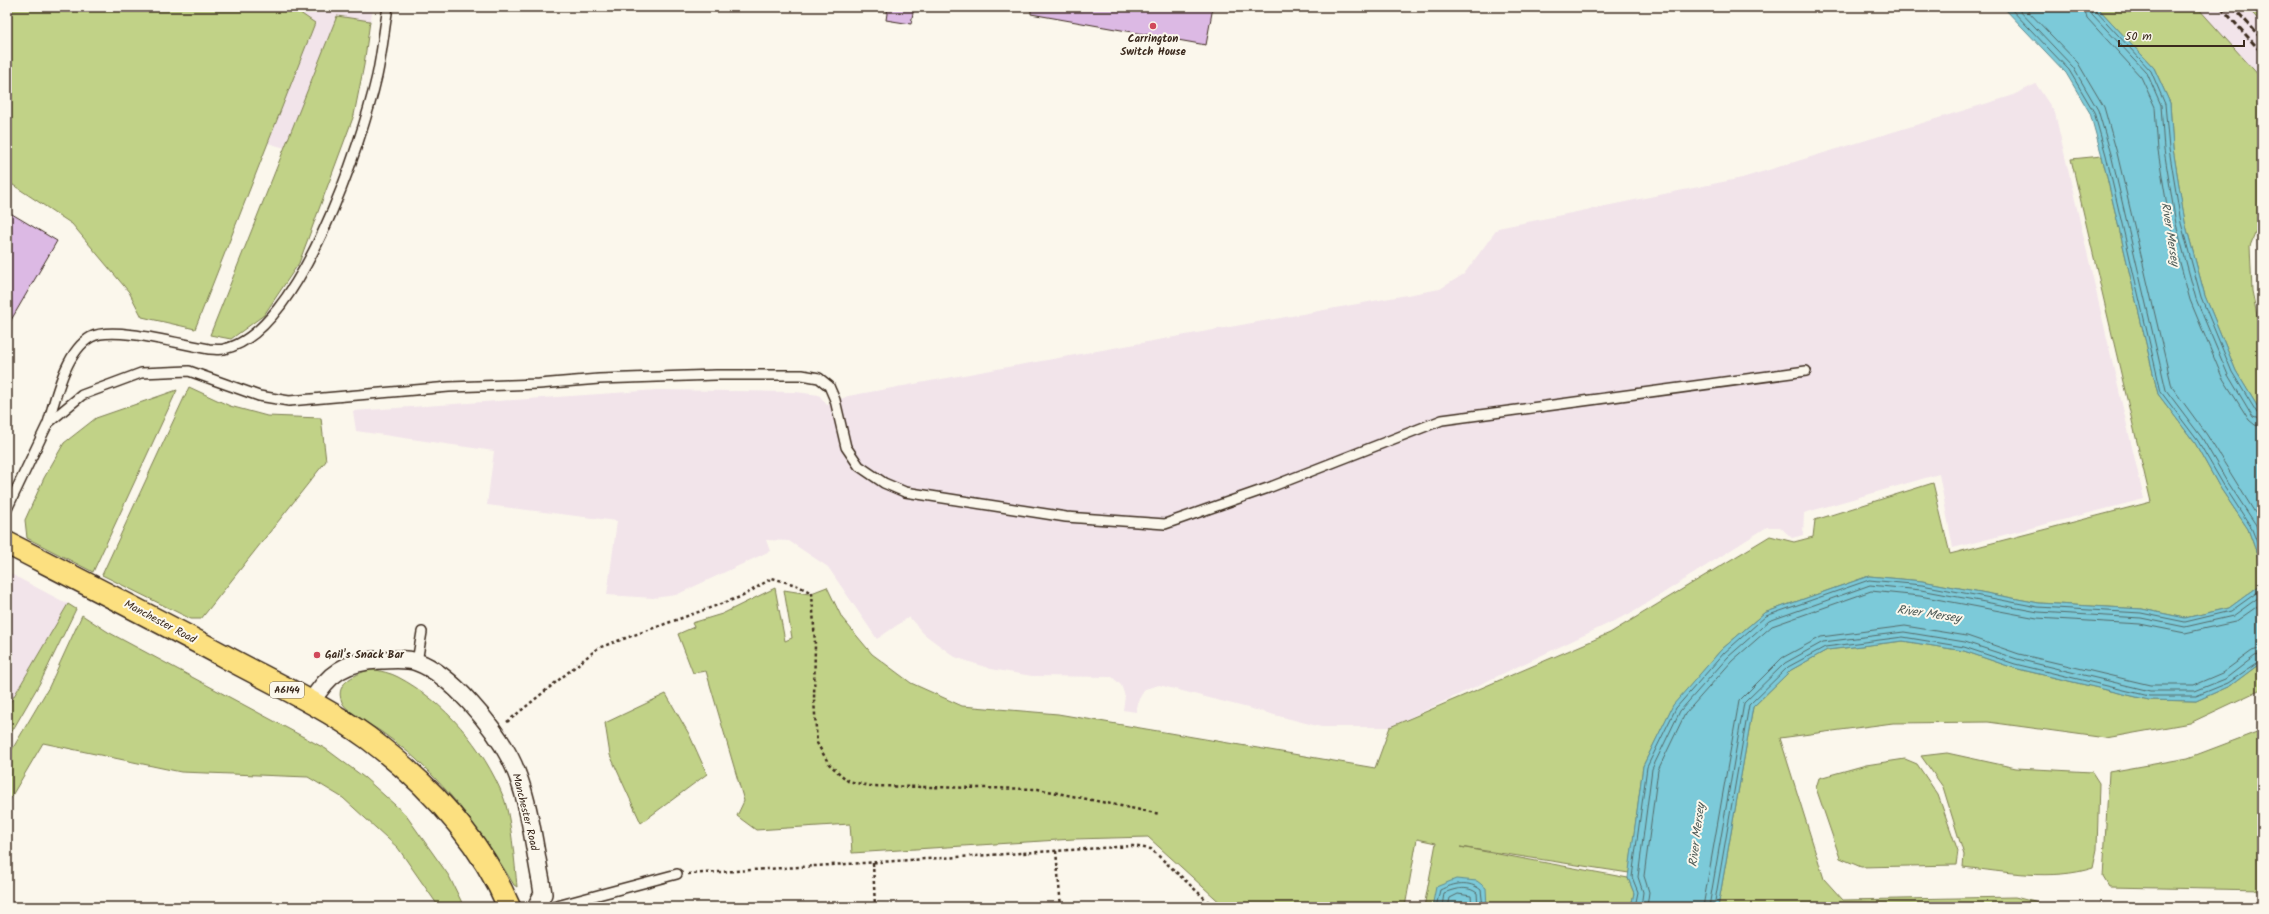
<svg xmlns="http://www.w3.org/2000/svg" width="2269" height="914" font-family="Kalam,sans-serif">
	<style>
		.built { fill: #f2e4ea }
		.green { fill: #c1d287; stroke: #7e7e52 }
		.water { fill: #7bcad9; stroke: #618a8e }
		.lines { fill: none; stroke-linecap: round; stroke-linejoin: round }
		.shore { stroke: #556a69; stroke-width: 1 }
		.building { fill: #dcb9e4; stroke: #3b2a1e }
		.service-casing { stroke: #3b2a1e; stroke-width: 12 }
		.minor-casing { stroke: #3b2a1e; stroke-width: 20 }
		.primary-casing { stroke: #3b2a1e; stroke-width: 25 }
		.path { stroke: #3b2a1e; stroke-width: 2.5; stroke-dasharray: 3 3; stroke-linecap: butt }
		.service { stroke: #fbf7ec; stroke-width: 9 }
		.minor { stroke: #fbf7ec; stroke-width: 17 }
		.primary { stroke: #fce080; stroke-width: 22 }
		.rail { stroke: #3b2a1e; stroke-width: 3; stroke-dasharray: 6 3; stroke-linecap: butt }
		.poi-dot { fill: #d1495b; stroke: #fbf7ec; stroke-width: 1.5 }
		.labels { text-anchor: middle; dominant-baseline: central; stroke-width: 4; stroke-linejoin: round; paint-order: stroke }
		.shield { fill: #fbf7ec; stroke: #75685c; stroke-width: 1 }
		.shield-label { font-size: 10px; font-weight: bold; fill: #3b2a1e }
		.poi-label { font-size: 11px; font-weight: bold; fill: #3b2a1e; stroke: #fbf7ec }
		.street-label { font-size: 11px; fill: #3b2a1e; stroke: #fbf7ec }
		.water-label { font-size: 12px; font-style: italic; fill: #4e5a56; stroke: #fbf7ec }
	</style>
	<rect width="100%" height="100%" fill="#fbf7ec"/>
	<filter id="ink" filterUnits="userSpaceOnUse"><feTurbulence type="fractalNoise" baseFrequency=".025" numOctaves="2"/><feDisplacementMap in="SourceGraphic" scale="8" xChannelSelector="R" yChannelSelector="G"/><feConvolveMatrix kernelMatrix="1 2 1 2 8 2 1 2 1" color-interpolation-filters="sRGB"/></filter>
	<g filter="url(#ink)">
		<g class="built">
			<path d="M286,7H373L354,115L336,163L247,137L293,9Z"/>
			<path d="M2197,7H2247L2262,24V79Z"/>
			<path d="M2036,84L2055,113L2144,499L1953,548L1939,474L1804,513L1803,535L1792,538L1780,527H1767L1635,611L1390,727H1321L1159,685L1145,689L1139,699L1136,712L1123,710L1125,696L1121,685L1112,677L1032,676L991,669L955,657L924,634L909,617L877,639L828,567L789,541L766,540L770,551L676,595L653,598L607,595L617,521L487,505L494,451L356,431L353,411L657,390L796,392L819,395L827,405L848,396L1440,289L1464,274L1498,228L1742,178L2011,96Z"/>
			<path d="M7,572L68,604L7,708Z"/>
		</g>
		<g class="green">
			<path d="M7,7H284L293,8L315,23L195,329L142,317L129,292L72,224L7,181Z"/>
			<path d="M2097,7H2197L2262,79V217L2250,246L2252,291L2262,340V414L2236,371L2205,296L2185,222L2173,149L2170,103L2154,68Z"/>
			<path d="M2247,7H2262V24Z"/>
			<path d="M337,16L370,21L364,65L354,115L299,263L264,315L231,339L210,335Z"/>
			<path d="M2102,156L2158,394L2195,443L2219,486L2248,529L2260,562L2259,586L2229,608L2185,618L2142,609L2039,603L1922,581L1869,576L1764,613L1721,650L1673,706L1643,766L1629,873L1460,847L1628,878L1634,893L1631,907H1424L1436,843L1417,839L1405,907H1225L1148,837L1074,839L852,853L850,824L756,830L737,816L744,801L706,671L693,673L678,634L694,627L692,623L722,614L775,588L785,641L792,638L784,590L809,594L827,587L842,618L872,654L911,683L962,706L1058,714L1375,768L1390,727L1610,633L1770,536L1794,542L1813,537L1815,520L1933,483L1950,554L2151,502L2071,159Z"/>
			<path d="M189,387L230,406L267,416L321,418L326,461L201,619H191L102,575Z"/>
			<path d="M177,390L93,572L27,538L25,520L44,478L64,443L96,418Z"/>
			<path d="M68,604L76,609L41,681L7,740V708Z"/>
			<path d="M82,615L108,632L326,749L365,778L405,814L449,876L464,907H439L398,848L343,798L308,777L181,772L43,743L7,804V758L49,687Z"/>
			<path d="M1903,641L1964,651L2014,668L2149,700L2196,701L2230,686L2262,662V689L2190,723L2106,738L1988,722L1893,723L1780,738L1824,879L1843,900L2015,897L2054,907H1718L1753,707L1791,670L1827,650Z"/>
			<path d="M372,669C380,671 391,673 398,677C444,701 484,748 503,796C511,815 515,865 517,887L514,885C486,838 456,797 416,759C406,750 394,741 383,733C372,725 347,713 342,702C333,682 359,673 372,669Z"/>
			<path d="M666,694L689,734L707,774L641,823L610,755L605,723Z"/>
			<path d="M2262,730V890L2109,887L2103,877L2109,772L2188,758Z"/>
			<path d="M1947,753L2016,768L2092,772L2099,783L2097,849L2093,868C2052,881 2005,872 1963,867L1964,855L1943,787L1921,756Z"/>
			<path d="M1905,759L1917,764L1938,795L1958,851L1956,865L1861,867L1840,858L1816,788L1819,778L1866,765Z"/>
		</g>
		<g class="water">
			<path d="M2003,7H2097L2154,68L2170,103L2173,149L2185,222L2205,296L2236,371L2262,414V662L2230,686L2196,701L2149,700L2014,668L1964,651L1903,641L1827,650L1791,670L1753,707L1718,907H1631L1634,893L1628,878L1643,766L1673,705L1721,650L1764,613L1869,576L1922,581L2039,603L2142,609L2185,618L2229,608L2259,586L2260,562L2248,529L2219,486L2195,443L2158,394L2102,156L2090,113L2066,73Z"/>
			<path d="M1456,879L1477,881L1486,888L1487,907H1432L1436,887Z"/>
		</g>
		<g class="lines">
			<g class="shore">
				<path d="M2009,7L2069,70L2094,112L2106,155L2161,392L2198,441L2223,484L2251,527L2262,555"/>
				<path d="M2016,7L2073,67L2098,110L2111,154L2166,390L2202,438L2227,481L2256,525L2262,541"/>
				<path d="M2024,7L2078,63L2104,107L2117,153L2172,387L2207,435L2262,524"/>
				<path d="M2084,7L2087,18L2141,77L2155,107L2158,151L2170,225L2190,300L2222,377L2249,420L2255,425L2262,426"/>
				<path d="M2090,7L2092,14L2147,73L2161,105L2164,150L2176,224L2196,299L2228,375L2253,417L2262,420"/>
				<path d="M2095,7L2096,11L2151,71L2165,104L2169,149L2181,223L2201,297L2232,372L2257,413L2262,415"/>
				<path d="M1436,907L1440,890C1454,883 1469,880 1481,890L1483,907"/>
				<path d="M1442,907L1444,893C1454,889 1467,885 1477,893L1478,907"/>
				<path d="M1448,907L1450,898L1458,894L1471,896L1472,907"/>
				<path d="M1635,907L1638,892L1632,877L1647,767L1676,708L1724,653L1766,616L1869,580L1922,585L2038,607L2141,613L2185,622L2231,611L2262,589"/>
				<path d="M1641,907L1643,892L1638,877L1652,769L1680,711L1728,657L1769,621L1870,585L1921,590L2038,612L2141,618L2185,627L2233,616L2262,595"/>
				<path d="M1647,907L1649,892L1644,876L1658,770L1685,714L1732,661L1772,626L1871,591L1920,596L2037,618L2140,624L2185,633L2235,622L2262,603"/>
				<path d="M1703,907L1739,701L1782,658L1821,637L1905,626L1967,636L2019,654L2150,685H2194L2222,673L2252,651L2262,648"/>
				<path d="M1709,907L1744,703L1785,663L1823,642L1904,632L1965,642L2017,659L2150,691H2195L2225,679L2255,656L2262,654"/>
				<path d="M1714,907L1749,705L1788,667L1825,647L1903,637L1964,647L2015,664L2149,696H2196L2228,683L2262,660"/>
			</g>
		</g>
		<g class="building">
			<path d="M888,7H914L911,24L886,20Z"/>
			<path d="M1031,7H1213L1206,45L1031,14Z"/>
			<path d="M7,211L57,241L7,327Z"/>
		</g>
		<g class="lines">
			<g class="service-casing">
				<g id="service">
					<path d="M48,423C56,396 66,351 91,337C113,325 183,345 209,349C214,349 220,350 224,349C299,334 362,142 377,76C382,53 384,30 388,7"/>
					<path d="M7,509L48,423L82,395L141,373L189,371L259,396L289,401L449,387L539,384L599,379L716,375H802L819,378L829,386L835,400L846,447L859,466L884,483L905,492L1066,517L1165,524L1268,488L1442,420L1806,371"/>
					<path d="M417,662L422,632"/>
					<path d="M553,907L677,874"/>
				</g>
			</g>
			<g class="minor-casing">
				<path id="minor" d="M311,703C328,673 346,661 381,660C392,660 406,658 417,662C451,674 494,727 510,758C529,795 533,841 541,881L543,894L536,907"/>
			</g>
			<g class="primary-casing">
				<path id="primary" d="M7,543C79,580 152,617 224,656C272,682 324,706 368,738C426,782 480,839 509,907"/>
			</g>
			<g class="path">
				<path d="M507,722L598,648L743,596L772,578L796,585L812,593L815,644L814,700L817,743L829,764L848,781L870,786L1038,789L1160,814"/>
				<path d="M1056,851L1061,907"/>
				<path d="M873,863L875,907"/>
				<path d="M688,874L1133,846L1151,849L1214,907"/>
			</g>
			<use href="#service" class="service"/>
			<use href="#minor" class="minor"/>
			<use href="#primary" class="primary"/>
			<g class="rail">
				<path d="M2221,7L2262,53"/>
				<path d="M2233,7L2262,39"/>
			</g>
		</g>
	</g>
	<g class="poi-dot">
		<circle cx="1153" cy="26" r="4"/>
		<circle cx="317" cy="655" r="4"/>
	</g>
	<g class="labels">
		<rect class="shield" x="270" y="682" width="34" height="16" rx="3"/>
		<g class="shield-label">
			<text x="287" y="690">A6144</text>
		</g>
		<g class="poi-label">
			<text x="1153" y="39">Carrington<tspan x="1153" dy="13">Switch House</tspan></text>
			<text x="325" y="655" text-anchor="start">Gail's Snack Bar</text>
		</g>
		<g class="street-label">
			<text transform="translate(160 622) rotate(28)">Manchester Road</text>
			<text transform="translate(525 812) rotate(76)">Manchester Road</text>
		</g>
		<g class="water-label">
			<text transform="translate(2170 234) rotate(81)">River Mersey</text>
			<text transform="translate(1929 614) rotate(8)">River Mersey</text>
			<text transform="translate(1697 835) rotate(-83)">River Mersey</text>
		</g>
	</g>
	<rect width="2269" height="914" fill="none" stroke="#fbf7ec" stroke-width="24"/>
	<rect x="12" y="12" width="2245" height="890" fill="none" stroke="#3b2a1e" stroke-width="1.5" filter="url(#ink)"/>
	<path d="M2119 40v6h125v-6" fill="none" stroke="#3b2a1e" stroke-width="2"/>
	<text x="2125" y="40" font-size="12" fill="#3b2a1e" stroke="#fbf7ec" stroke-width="3" paint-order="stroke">50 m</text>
</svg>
